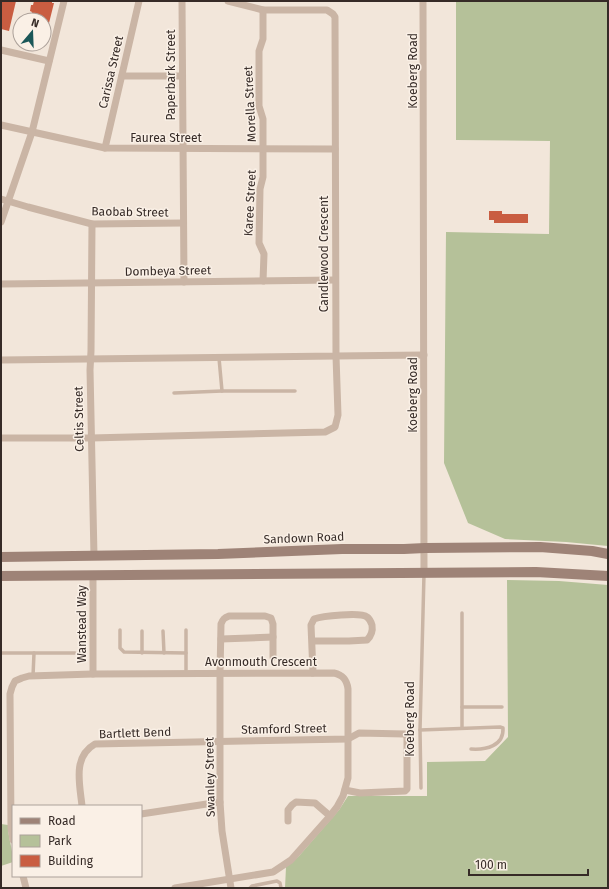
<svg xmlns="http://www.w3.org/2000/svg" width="609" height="889" font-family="'Fira Sans',sans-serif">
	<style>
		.green { fill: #b5c199 }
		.building { fill: #c95d41 }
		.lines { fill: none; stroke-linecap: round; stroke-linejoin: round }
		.lane { stroke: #cab5a5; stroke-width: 3.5 }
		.street { stroke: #cab5a5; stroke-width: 7 }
		.secondary { stroke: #9e8377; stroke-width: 10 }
		.labels { text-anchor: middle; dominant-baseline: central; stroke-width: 3; stroke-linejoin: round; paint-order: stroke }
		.street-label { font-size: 12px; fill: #362b27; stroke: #faf0e6 }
	</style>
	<rect width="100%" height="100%" fill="#f2e6da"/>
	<g class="green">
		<path d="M456,1H608V546L566,542L505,539L468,523L444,463L446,232L549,234L550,141L456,140Z"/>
		<path d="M507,580L559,581L608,585V888H285L286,867L299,856L339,810L348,796H427V762L485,761L508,737Z"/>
		<path d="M1,824L8,825C8,838 13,849 13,862L1,866Z"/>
	</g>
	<g class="building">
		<path d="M1,1H16L9,31L1,29Z"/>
		<path d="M34,1H52V3H54L46,35H44V17L43,20H37L38,18L31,16L32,12L30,11L31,5H33Z"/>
		<path d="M489,211H502V214H528V223H494V220H489Z"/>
	</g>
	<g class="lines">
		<g class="lane">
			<path d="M219,358L222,391H295"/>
			<path d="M174,393L222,391"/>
			<path d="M120,630V648L124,652L186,653V630"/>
			<path d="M163,631L164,653"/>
			<path d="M1,653H34L33,676"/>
			<path d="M34,653H75"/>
			<path d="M142,653V631"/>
			<path d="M186,653V673"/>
			<path d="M462,707H502"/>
			<path d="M462,728V613"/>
			<path d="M420,730L500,727L503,728C504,746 486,750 471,749"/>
			<path d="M421,788L420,730L424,574"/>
			<path d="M250,888L252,886L277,881L280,883L281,888"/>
		</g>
		<g class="street">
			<path d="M182,1L184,282"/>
			<path d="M423,1L424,573"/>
			<path d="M263,10V39L259,51V106L263,119V177L260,189L259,243L264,254L263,281"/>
			<path d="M1,50L49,61"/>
			<path d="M122,76H182"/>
			<path d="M1,125L105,148L335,149"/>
			<path d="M105,148L139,1"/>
			<path d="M1,199L28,207L92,224L183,223"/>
			<path d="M1,222L32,132L64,1"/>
			<path d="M92,224L91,351L90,370L94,556"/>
			<path d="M1,284L335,280"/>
			<path d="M1,360L336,356L335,17L333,14L327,10H263L228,1"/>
			<path d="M1,438H91L325,432L335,427L338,415L336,356L424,355"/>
			<path d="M221,639L273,637"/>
			<path d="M312,641H349L367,640C371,636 373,631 372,625C371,622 370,619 367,617C361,612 322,616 314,619L311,625L313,673"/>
			<path d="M93,674V575"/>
			<path d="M82,806C80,785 72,757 95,744L348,739L359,733L405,734L407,737V789L405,791L360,793L345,790"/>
			<path d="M141,814L220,802"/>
			<path d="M288,821V810L292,805L296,802L315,803L330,816"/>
			<path d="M13,840L11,828L10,694L12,687L15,681L22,678L29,676L93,674L334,673C343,675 347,680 348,689V778L343,796L337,807L330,816L291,860L273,872L175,888"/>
			<path d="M23,876L26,888"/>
			<path d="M231,888L222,831L220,802V673L221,624C223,619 224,618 229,616H265L271,618L273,624V657"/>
		</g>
		<g class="secondary">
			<path d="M1,557L218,554L342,549H404L425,548L540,547L592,551L608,554"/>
			<path d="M1,576L536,572L608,576"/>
		</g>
	</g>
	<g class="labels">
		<g class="street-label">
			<text transform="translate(413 71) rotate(-90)">Koeberg Road</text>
			<text transform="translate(111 72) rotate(-77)">Carissa Street</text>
			<text transform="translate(171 75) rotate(-90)">Paperbark Street</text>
			<text transform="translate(250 104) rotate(-93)">Morella Street</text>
			<text x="166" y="138">Faurea Street</text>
			<text transform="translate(250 203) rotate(-87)">Karee Street</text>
			<text transform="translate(130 212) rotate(1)">Baobab Street</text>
			<text transform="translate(324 254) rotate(-90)">Candlewood Crescent</text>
			<text transform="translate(168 271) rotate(-1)">Dombeya Street</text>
			<text transform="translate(413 395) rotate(-90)">Koeberg Road</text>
			<text transform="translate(79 419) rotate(-91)">Celtis Street</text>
			<text transform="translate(304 538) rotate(-2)">Sandown Road</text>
			<text transform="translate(82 624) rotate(-90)">Wanstead Way</text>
			<text x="261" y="662">Avonmouth Crescent</text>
			<text transform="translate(410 719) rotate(-90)">Koeberg Road</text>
			<text transform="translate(284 729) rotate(-1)">Stamford Street</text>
			<text transform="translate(135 733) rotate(-2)">Bartlett Bend</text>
			<text transform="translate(210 777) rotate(-91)">Swanley Street</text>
		</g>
	</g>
	<rect width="609" height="889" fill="none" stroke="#362b27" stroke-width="4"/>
	<rect x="12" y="805" width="130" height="72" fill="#faf0e6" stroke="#aca19a"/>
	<rect x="20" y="818" width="20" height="6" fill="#9e8377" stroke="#aca19a"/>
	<text x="48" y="825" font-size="12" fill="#362b27">Road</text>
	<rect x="20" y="835" width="20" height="12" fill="#b5c199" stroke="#aca19a"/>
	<text x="48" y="845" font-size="12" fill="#362b27">Park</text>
	<rect x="20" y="855" width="20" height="12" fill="#c95d41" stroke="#aca19a"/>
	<text x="48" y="865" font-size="12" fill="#362b27">Building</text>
	<g transform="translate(32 32) rotate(19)"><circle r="19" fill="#faf0e6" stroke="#aca19a"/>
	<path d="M0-3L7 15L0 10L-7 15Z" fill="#1b5758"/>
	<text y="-6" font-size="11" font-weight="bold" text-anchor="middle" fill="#362b27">N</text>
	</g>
	<path d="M469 869v6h119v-6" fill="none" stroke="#362b27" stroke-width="2"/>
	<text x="475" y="869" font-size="12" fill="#362b27" stroke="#faf0e6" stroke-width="3" paint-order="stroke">100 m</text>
</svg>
